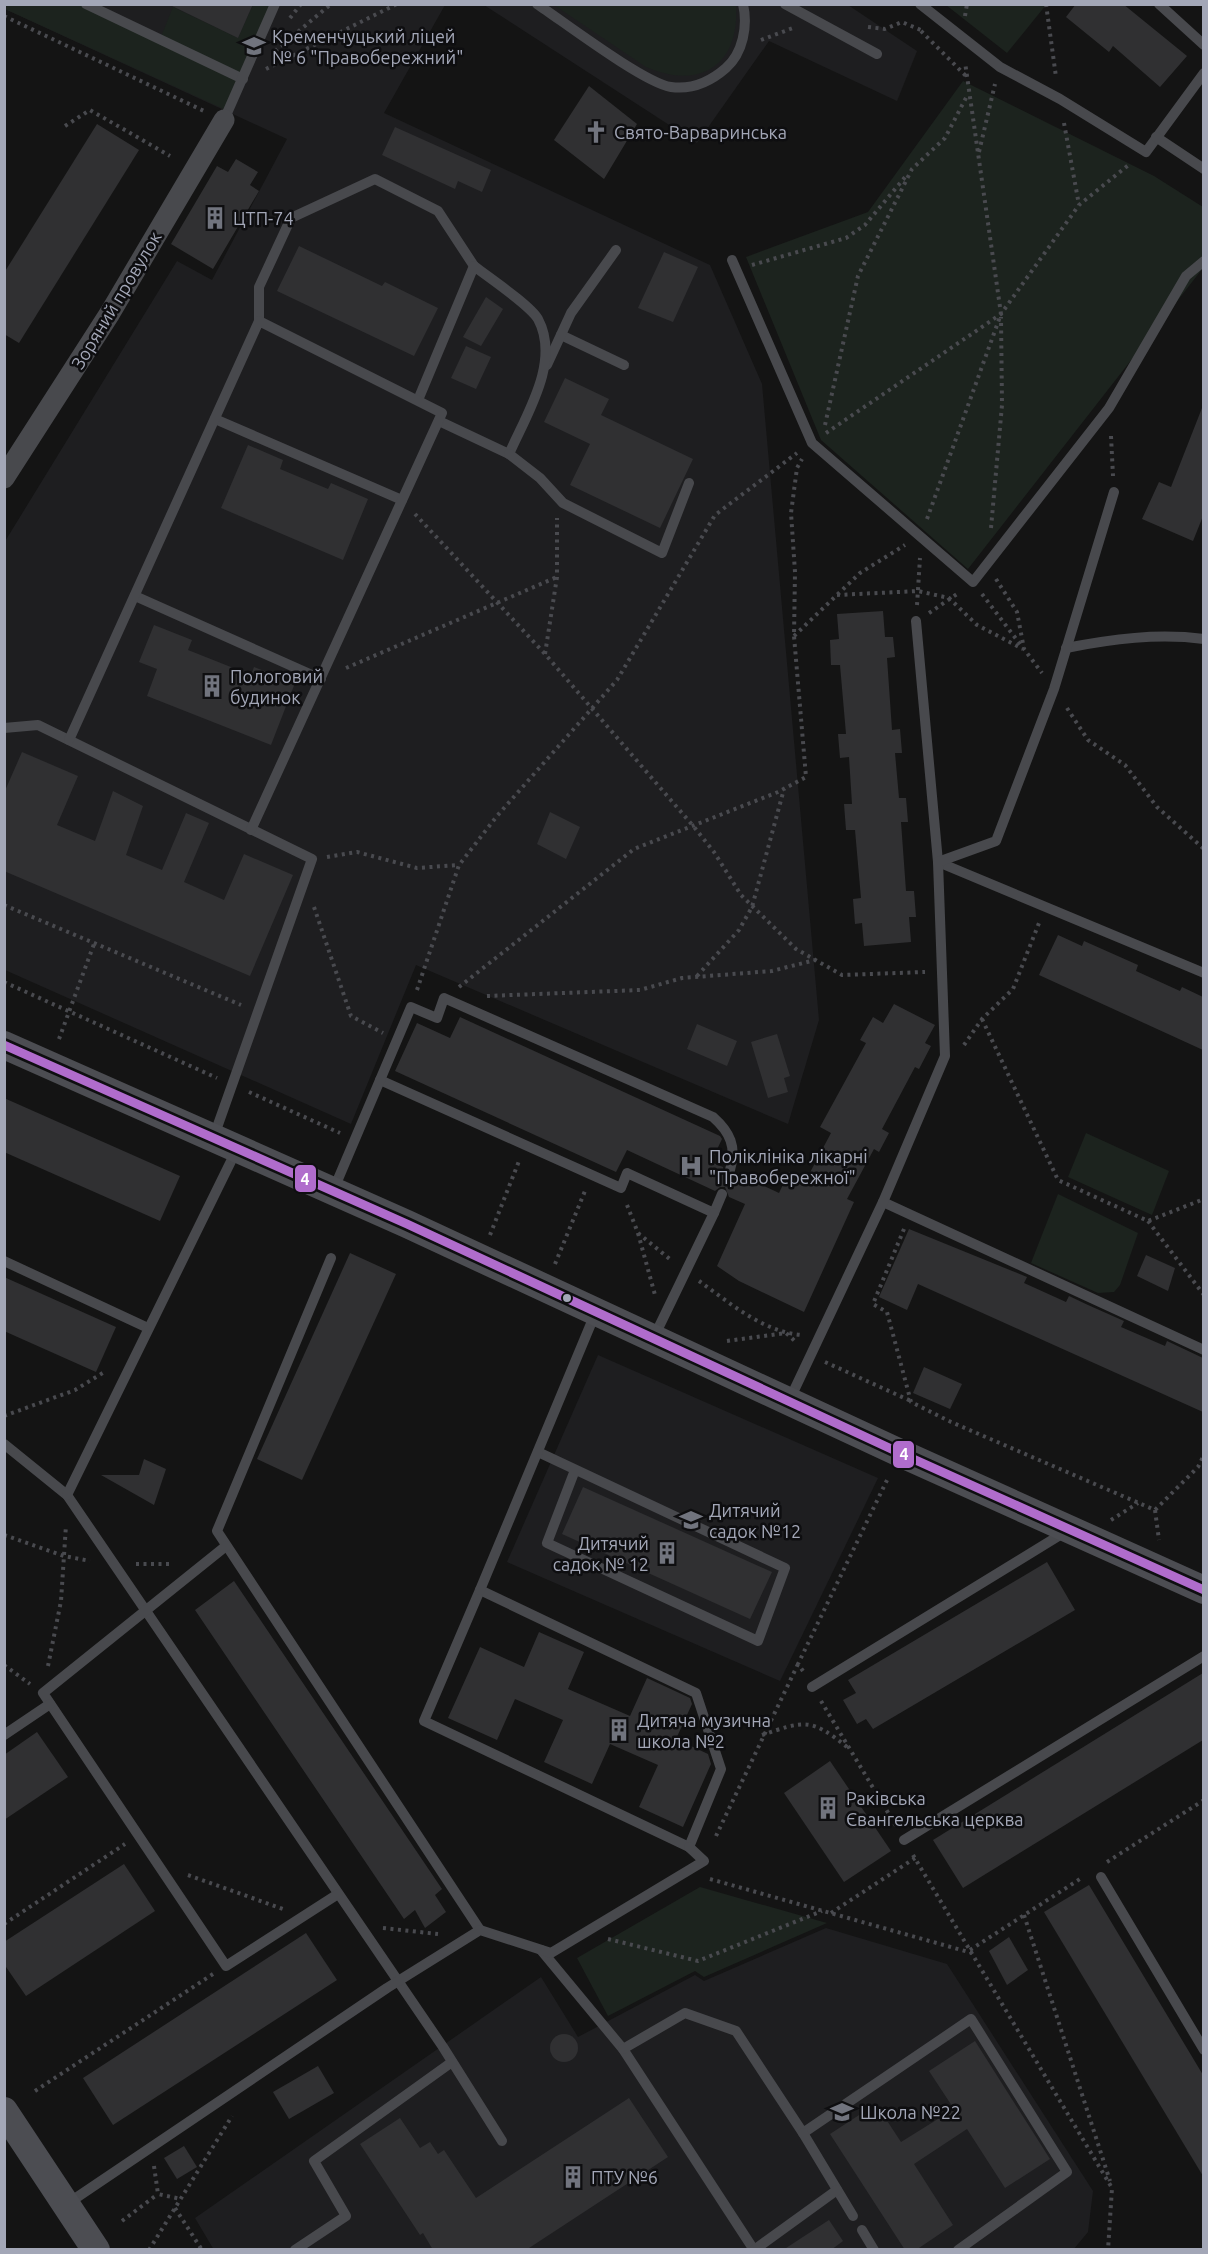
<svg xmlns="http://www.w3.org/2000/svg" width="1208" height="2254" font-family="Ubuntu,sans-serif">
	<style>
		.built { fill: #1e1e20 }
		.green { fill: #1c231e }
		.building { fill: #303032 }
		.lines { fill: none; stroke-linecap: round; stroke-linejoin: round }
		.path { stroke: #494a4f; stroke-width: 4; stroke-dasharray: 3 4.5; stroke-linecap: butt }
		.lane { stroke: #48494d; stroke-width: 10 }
		.street { stroke: #48494d; stroke-width: 21 }
		.secondary { stroke: #4c4d52; stroke-width: 28 }
		.bus-1-casing { stroke: #0e0e10; stroke-width: 14 }
		.bus-1 { stroke: #b06ccc; stroke-width: 9 }
		.bus-dot { fill: #a3a7b7; stroke: #0e0e10; stroke-width: 2 }
		.labels { text-anchor: middle; dominant-baseline: central; stroke-width: 5; stroke-linejoin: round; paint-order: stroke }
		.poi-label { font-size: 18px; fill: #a3a7b7; stroke: #0e0e10; text-anchor: start }
		.street-label { font-size: 18px; fill: #a3a7b7; stroke: #0e0e10 }
		.line-badge { stroke: #0e0e10; stroke-width: 2 }
		.badge-label { font-size: 16px; text-anchor: middle; font-weight: bold; fill: #fff }
	</style>
	<rect width="100%" height="100%" fill="#141414"/>
	<g class="built">
		<path d="M5,5H445L384,113L710,265L762,384L819,1020L788,1124L416,965L351,1124L5,970L4,543L177,261L212,280L287,139L5,9Z"/>
		<path d="M484,5H848L917,51L897,101L769,41L697,143Z"/>
		<path d="M598,1355L878,1478L780,1681L507,1562Z"/>
		<path d="M826,1928L947,1964L1093,2191L1088,2232L1073,2250H214L195,2218L541,1977L578,2037L695,1975L704,1981Z"/>
	</g>
	<g class="green">
		<path d="M5,5H86L160,39L173,7L238,38L253,5H275L228,111L5,9Z"/>
		<path d="M554,5H736C740,64 701,91 646,67Z"/>
		<path d="M946,5H1046L1007,53Z"/>
		<path d="M963,81L1154,176L1203,207V268L968,569L821,440L746,257L868,212Z"/>
		<path d="M1086,1133L1169,1171L1152,1215L1068,1177Z"/>
		<path d="M1058,1194L1138,1233L1120,1285L1114,1292L1098,1293L1031,1263Z"/>
		<path d="M700,1887L827,1923L704,1977L695,1971L608,2016L577,1958Z"/>
	</g>
	<g class="building">
		<path d="M168,4H253L238,38Z"/>
		<path d="M1076,4H1123L1187,56L1160,87L1113,46L1109,52L1066,17Z"/>
		<path d="M589,86L637,124L604,179L554,140Z"/>
		<path d="M97,124L139,150L19,343L4,334V273Z"/>
		<path d="M395,127L491,170L482,192L458,181L455,189L382,155Z"/>
		<path d="M236,159L258,172L250,185L259,191L213,269L171,244L217,166L228,172Z"/>
		<path d="M299,246L382,286L385,282L438,308L414,356L277,291Z"/>
		<path d="M664,252L698,267L673,322L638,308Z"/>
		<path d="M486,297L503,309L481,346L463,337Z"/>
		<path d="M466,346L491,357L476,389L451,378Z"/>
		<path d="M565,378L609,399L601,415L693,459L660,528L570,485L590,444L544,422Z"/>
		<path d="M1202,408L1203,516L1193,541L1142,519L1159,482L1171,487Z"/>
		<path d="M248,445L283,460L280,469L328,489L331,483L368,499L343,560L221,508Z"/>
		<path d="M883,611L885,637H893L895,657L887,658L892,730L900,729L902,753H895L899,798H906L908,822H901L906,891H914L916,917H909L911,942L864,946L862,923L855,924L853,899L861,898L855,830H846L844,804H852L849,757L840,758L838,734H846L840,665H831L830,640L839,639L837,614Z"/>
		<path d="M154,625L192,640L188,650L251,675L254,667L295,683L271,745L147,696L157,669L139,662Z"/>
		<path d="M22,752L78,776L57,825L95,841L113,791L143,806L126,855L162,870L186,813L209,823L184,882L224,900L244,854L293,875L250,976L4,871V793Z"/>
		<path d="M550,812L580,827L566,859L537,844Z"/>
		<path d="M1058,935L1082,946L1084,941L1138,965L1136,971L1180,991L1182,987L1203,997V1050L1039,975Z"/>
		<path d="M894,1004L935,1025L925,1043L931,1046L919,1069L915,1067L882,1129L889,1133L879,1152L874,1149L847,1199L854,1202L804,1312L739,1281L717,1266L745,1204L729,1197L725,1187H720L715,1191L627,1150L616,1172L395,1071L417,1023L450,1038L460,1017L720,1136L722,1139L711,1162L723,1167L724,1175L732,1177L737,1173L779,1193L789,1172L806,1180L831,1133L820,1127L866,1043L860,1040L873,1017L883,1023Z"/>
		<path d="M697,1024L737,1041L727,1066L687,1049Z"/>
		<path d="M777,1034L790,1076L784,1078L788,1092L768,1098L751,1042Z"/>
		<path d="M4,1098L180,1176L160,1221L4,1152Z"/>
		<path d="M909,1229L1027,1277L1024,1283L1066,1302L1069,1296L1088,1305L1124,1321L1121,1327L1165,1346L1167,1341L1203,1358V1412L918,1284L907,1310L879,1297Z"/>
		<path d="M350,1253L396,1274L302,1480L257,1459Z"/>
		<path d="M1146,1255L1175,1268L1168,1291L1137,1276Z"/>
		<path d="M4,1277L116,1327L96,1372L4,1331Z"/>
		<path d="M924,1367L962,1384L950,1409L913,1393Z"/>
		<path d="M144,1459L166,1469L154,1505L101,1475H139Z"/>
		<path d="M583,1487L772,1572L750,1619L562,1534Z"/>
		<path d="M1047,1562L1075,1610L873,1729L866,1719L857,1724L843,1700L856,1693L848,1680Z"/>
		<path d="M234,1581L442,1889L435,1895L446,1912L425,1928L415,1910L404,1919L195,1610Z"/>
		<path d="M539,1632L584,1652L568,1689L630,1716L647,1678L690,1698L692,1704L676,1739L708,1754L711,1764L683,1827L639,1807L658,1765L610,1744L592,1784L544,1762L563,1720L515,1699L497,1740L448,1718L480,1647L524,1667Z"/>
		<path d="M1203,1673V1740L963,1888L933,1840Z"/>
		<path d="M37,1732L68,1777L4,1820V1755Z"/>
		<path d="M830,1761L891,1851L844,1882L784,1793Z"/>
		<path d="M124,1864L155,1911L26,1996L4,1964V1942Z"/>
		<path d="M1089,1885L1203,2075V2176L1044,1912Z"/>
		<path d="M306,1933L337,1980L113,2125L83,2078Z"/>
		<path d="M1009,1937L1028,1970L1007,1985L989,1951Z"/>
		<circle cx="564" cy="2048" r="14"/>
		<path d="M975,2041L1050,2159L1005,2188L967,2129L914,2164L953,2225L916,2250H905L830,2134L876,2104L901,2142L954,2109L929,2071Z"/>
		<path d="M318,2066L334,2093L289,2119L273,2092Z"/>
		<path d="M629,2098L668,2157L526,2250H433L423,2233L420,2235L360,2144L400,2118L420,2148L430,2142L438,2154L444,2150L476,2198Z"/>
		<path d="M184,2146L197,2167L177,2179L164,2158Z"/>
		<path d="M829,2220L843,2241L831,2250H783Z"/>
	</g>
	<g class="lines">
		<g class="path">
			<path d="M1046,4L1056,77"/>
			<path d="M4,16L204,111"/>
			<path d="M965,16L967,4"/>
			<path d="M290,18L301,4"/>
			<path d="M868,27L885,29L902,22L923,31"/>
			<path d="M921,31L966,76"/>
			<path d="M761,40L793,28"/>
			<path d="M275,51L331,4"/>
			<path d="M266,69L397,4"/>
			<path d="M1064,123L1079,205"/>
			<path d="M65,126L90,110L170,156"/>
			<path d="M979,152L995,84"/>
			<path d="M752,265L846,238L865,225L906,176"/>
			<path d="M825,425L858,276L912,169L945,138L968,94"/>
			<path d="M826,433L1001,314L1079,205L1131,163"/>
			<path d="M1111,436L1113,476"/>
			<path d="M415,514L545,654L694,827L714,852L741,895L796,949L842,975L925,972"/>
			<path d="M927,519L1001,314L965,62"/>
			<path d="M991,528L1002,405L1001,317"/>
			<path d="M996,579L1017,612L1024,649L1042,673"/>
			<path d="M982,594L1023,648"/>
			<path d="M837,595L918,591L949,598L977,625L1023,649"/>
			<path d="M917,605L920,558"/>
			<path d="M929,613L960,592"/>
			<path d="M794,636L860,573L905,545"/>
			<path d="M545,654L557,577V518"/>
			<path d="M346,668L557,577"/>
			<path d="M1067,708L1088,740L1125,765L1157,807L1204,849"/>
			<path d="M327,857L357,852L417,868L459,865"/>
			<path d="M4,905L241,1005"/>
			<path d="M314,907L351,1016L383,1033"/>
			<path d="M697,976L739,930L752,907L784,789"/>
			<path d="M4,982L217,1078"/>
			<path d="M459,987L634,849L778,792L806,777L794,636L795,572L791,513L797,468L802,459"/>
			<path d="M417,990L459,865L497,816L617,680L715,515L797,453"/>
			<path d="M487,996L640,990L682,978L772,971L815,960"/>
			<path d="M982,1019L1058,1180L1148,1221L1204,1199"/>
			<path d="M59,1039L94,944"/>
			<path d="M964,1045L982,1019L1013,989L1039,923"/>
			<path d="M249,1092L340,1133"/>
			<path d="M627,1205L638,1233L671,1260"/>
			<path d="M1148,1221L1204,1295"/>
			<path d="M904,1229L873,1304L887,1312L911,1402L951,1422L1155,1510L1198,1467L1204,1455"/>
			<path d="M638,1233L655,1295"/>
			<path d="M490,1235L519,1161"/>
			<path d="M555,1264L585,1191"/>
			<path d="M699,1281C730,1303 763,1332 802,1335"/>
			<path d="M727,1341L786,1333L797,1343"/>
			<path d="M825,1362L911,1401"/>
			<path d="M4,1416L75,1390L106,1371"/>
			<path d="M1155,1510L1159,1540"/>
			<path d="M1111,1520L1138,1503"/>
			<path d="M4,1535L64,1556L90,1561"/>
			<path d="M136,1564H173"/>
			<path d="M4,1665L30,1684"/>
			<path d="M48,1666L61,1601L66,1525"/>
			<path d="M803,1671L798,1664L889,1476"/>
			<path d="M821,1701L896,1826"/>
			<path d="M762,1735C804,1721 810,1717 847,1747"/>
			<path d="M716,1836L798,1664"/>
			<path d="M913,1855L1112,2188L1108,2250"/>
			<path d="M1107,1862L1204,1800"/>
			<path d="M188,1875L283,1909"/>
			<path d="M710,1879L972,1953"/>
			<path d="M831,1913L915,1858"/>
			<path d="M1024,1915L1110,2181"/>
			<path d="M4,1924L125,1844"/>
			<path d="M383,1928L438,1934"/>
			<path d="M608,1939L698,1961L822,1911"/>
			<path d="M970,1950L1083,1877"/>
			<path d="M35,2091L213,1974"/>
			<path d="M154,2166L158,2194L181,2199"/>
			<path d="M175,2208L202,2250"/>
			<path d="M122,2221L158,2194"/>
			<path d="M149,2250L232,2116"/>
		</g>
		<g class="lane">
			<path d="M86,4L243,79"/>
			<path d="M537,4C564,22 644,83 671,87C692,90 710,82 726,68C743,53 748,26 743,4"/>
			<path d="M785,4L877,54"/>
			<path d="M920,4L1000,67L1060,99L1146,152L1204,73"/>
			<path d="M1159,4L1204,45"/>
			<path d="M224,120L275,4"/>
			<path d="M1156,137L1204,169"/>
			<path d="M732,260L812,443L973,582L1109,408L1186,276L1204,261"/>
			<path d="M259,321V287L291,218L375,179L438,211L474,266"/>
			<path d="M561,335L624,365"/>
			<path d="M547,365L571,313L616,250"/>
			<path d="M418,400L474,266C488,277 530,305 538,319C561,362 526,415 509,454L439,421"/>
			<path d="M215,419L402,500"/>
			<path d="M509,454L540,478L563,503L662,553L689,483"/>
			<path d="M135,596L321,679"/>
			<path d="M916,621L938,862L1204,973"/>
			<path d="M1066,648C1112,639 1157,633 1204,639"/>
			<path d="M4,728L38,725L312,859L214,1136"/>
			<path d="M69,740L259,321L442,413L251,830"/>
			<path d="M380,1080L621,1188L627,1173L714,1213L722,1194"/>
			<path d="M333,1191L411,1007L437,1018L444,998L713,1117C730,1132 737,1147 730,1170"/>
			<path d="M883,1202L1204,1350"/>
			<path d="M331,1258L217,1531L480,1930"/>
			<path d="M4,1261L148,1328"/>
			<path d="M654,1337L714,1213"/>
			<path d="M789,1401L883,1202L945,1056L938,862L996,841L1054,689L1114,492"/>
			<path d="M4,1444L67,1495L443,2047L502,2141"/>
			<path d="M538,1452L785,1568L758,1641L547,1543L575,1470"/>
			<path d="M67,1495L237,1149"/>
			<path d="M226,1546L43,1693L226,1966L338,1894"/>
			<path d="M480,1590L696,1693L721,1769L689,1847L424,1721Z"/>
			<path d="M480,1590L595,1314"/>
			<path d="M812,1687L1065,1532"/>
			<path d="M4,1735L50,1704"/>
			<path d="M904,1840L1204,1656"/>
			<path d="M1101,1877L1204,2050"/>
			<path d="M541,1950L623,2049L754,2250"/>
			<path d="M623,2049L685,2013L736,2031L803,2133L971,2019L1067,2172L958,2250"/>
			<path d="M803,2133L853,2216"/>
			<path d="M67,2204L387,1988L480,1930L551,1953L704,1861L689,1847"/>
			<path d="M862,2230L874,2250"/>
			<path d="M295,2250L346,2216L314,2161L452,2062"/>
			<path d="M754,2250L837,2190"/>
		</g>
		<path class="street" d="M4,478L110,313L224,120"/>
		<g class="secondary">
			<path d="M4,1045L407,1224L900,1453L1204,1590"/>
			<path d="M4,2111L96,2250"/>
		</g>
		<g class="bus-1-casing">
			<path id="bus-1" d="M4,1045L407,1224L900,1453L1204,1590"/>
		</g>
		<use href="#bus-1" class="bus-1"/>
	</g>
	<defs>
		<g id="school-bare" transform="scale(1.8)"><path d="M0-5L7-2L0 1L-7-2ZM-4 1L0 2.5L4 1V4Q0 6-4 4Z" fill="#71747e" stroke="#0e0e10" stroke-width="2.5" paint-order="stroke"/></g>
		<g id="church-bare" transform="scale(1.8)"><path d="M-1.2-6h2.4v3.5h3.3v2.4h-3.3V6h-2.4V-.1h-3.3v-2.4h3.3Z" fill="#71747e" stroke="#0e0e10" stroke-width="2.5" paint-order="stroke"/></g>
		<g id="building-bare" transform="scale(1.8)"><path d="M-4-6H4V6H1V3H-1V6H-4ZM-2.5-4.3h1.7v1.8h-1.7ZM.8-4.3h1.7v1.8H.8ZM-2.5-1h1.7V.8h-1.7ZM.8-1h1.7V.8H.8Z" fill="#71747e" stroke="#0e0e10" stroke-width="2.5" paint-order="stroke"/></g>
		<g id="hospital-bare" transform="scale(1.8)"><path d="M-5-5h3v3.5h4V-5h3V5h-3V1.5h-4V5h-3Z" fill="#71747e" stroke="#0e0e10" stroke-width="2.5" paint-order="stroke"/></g>
	</defs>
	<g fill-rule="evenodd">
		<use href="#school-bare" x="254" y="46"/>
		<use href="#church-bare" x="596" y="132"/>
		<use href="#building-bare" x="215" y="218"/>
		<use href="#building-bare" x="212" y="686"/>
		<use href="#hospital-bare" x="691" y="1166"/>
		<use href="#school-bare" x="691" y="1520"/>
		<use href="#building-bare" x="667" y="1553"/>
		<use href="#building-bare" x="619" y="1730"/>
		<use href="#building-bare" x="828" y="1808"/>
		<use href="#school-bare" x="842" y="2112"/>
		<use href="#building-bare" x="573" y="2177"/>
	</g>
	<circle class="bus-dot" cx="567" cy="1298" r="5"/>
	<g class="labels">
		<g class="poi-label">
			<text x="272" y="36">Кременчуцький ліцей<tspan x="272" dy="21">№ 6 "Правобережний"</tspan></text>
			<text x="614" y="132">Свято-Варваринська</text>
			<text x="233" y="218">ЦТП-74</text>
			<text x="230" y="676">Пологовий<tspan x="230" dy="21">будинок</tspan></text>
			<text x="709" y="1156">Поліклініка лікарні<tspan x="709" dy="21">"Правобережної"</tspan></text>
			<text x="709" y="1510">Дитячий<tspan x="709" dy="21">садок №12</tspan></text>
			<text x="649" y="1543" text-anchor="end">Дитячий<tspan x="649" dy="21">садок № 12</tspan></text>
			<text x="637" y="1720">Дитяча музична<tspan x="637" dy="21">школа №2</tspan></text>
			<text x="846" y="1798">Раківська<tspan x="846" dy="21">Євангельська церква</tspan></text>
			<text x="860" y="2112">Школа №22</text>
			<text x="591" y="2177">ПТУ №6</text>
		</g>
		<g class="street-label">
			<text transform="translate(116 300) rotate(-59)">Зоряний провулок</text>
		</g>
	</g>
	<g class="line-badge">
		<rect x="294" y="1164" width="23" height="29" rx="6" fill="#b06ccc"/>
		<rect x="892" y="1440" width="23" height="29" rx="6" fill="#b06ccc"/>
	</g>
	<g class="badge-label">
		<text x="305" y="1185">4</text>
		<text x="904" y="1460">4</text>
	</g>
	<rect width="1208" height="2254" fill="none" stroke="#a3a7b7" stroke-width="12"/>
</svg>
